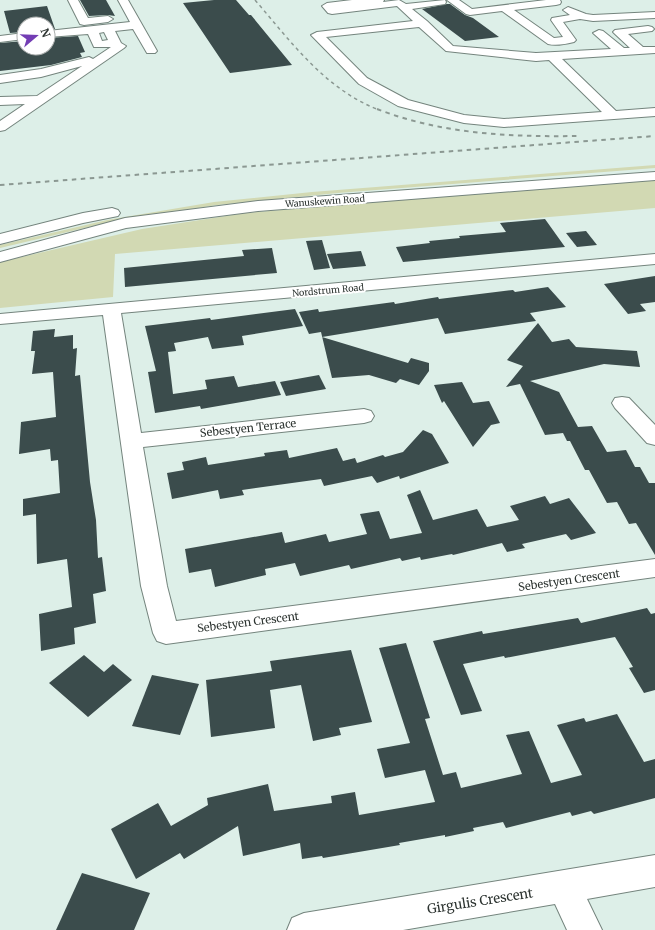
<svg xmlns="http://www.w3.org/2000/svg" width="655" height="930" font-family="Merriweather,serif">
	<style>
		.green { fill: #d2d9b3 }
		.building { fill: #3b4c4c }
		.lines { fill: none; stroke-linecap: round; stroke-linejoin: round }
		.minor-casing { stroke: #74847d; stroke-width: 2 }
		.major-casing { stroke: #74847d; stroke-width: 2 }
		.minor { fill: #fff; fill-rule: evenodd }
		.major { fill: #fff; fill-rule: evenodd }
		.rail-far1 { stroke: #8b9892; stroke-width: 1.5; stroke-dasharray: 3.5 3.5; stroke-linecap: butt }
		.rail { stroke: #8b9892; stroke-width: 2; stroke-dasharray: 4.5 4.5; stroke-linecap: butt }
		.labels { text-anchor: middle; dominant-baseline: central; stroke-width: 4; stroke-linejoin: round; paint-order: stroke }
		.far-street-label { font-size: 9px; fill: #2d3431; stroke: #fff }
		.street-label { font-size: 11px; fill: #2d3431; stroke: #fff }
		.near-street-label { font-size: 13px; fill: #2d3431; stroke: #fff }
	</style>
	<rect width="100%" height="100%" fill="#ddefe8"/>
	<g class="green">
		<path d="M655,165V168L338,193L217,205L110,222L0,248V245L107,220L214,202L312,192Z"/>
		<path d="M655,179V208L115,254L113,297L0,308V262L142,229L245,213Z"/>
	</g>
	<g class="building">
		<path d="M80,0H106L115,16L108,15L89,16Z"/>
		<path d="M214,0H236L249,15H251L292,65L230,73L183,3Z"/>
		<path d="M447,4H450L465,15L473,18L499,37L465,41L422,9Z"/>
		<path d="M47,6L55,29H48V24H24V32L10,33L4,11Z"/>
		<path d="M78,36L85,52L80,53L82,57L51,65L0,71V43L24,41V48H48V38Z"/>
		<path d="M545,219L565,247L403,262L396,247L430,243L429,241L460,238L459,236L506,232L500,223Z"/>
		<path d="M586,231L597,245L577,247L566,233Z"/>
		<path d="M322,240L330,268L314,270L306,241Z"/>
		<path d="M272,248L277,273L125,287L124,268L244,256L242,250Z"/>
		<path d="M361,251L366,266L333,269L327,254Z"/>
		<path d="M655,276V302L640,304L646,311L628,314L604,284Z"/>
		<path d="M548,287L566,307L530,313L536,321L445,334L438,318L322,337L408,363L411,358L429,363V371L419,385L400,379L396,383L369,375L332,378L321,332L309,334L299,312L318,309L319,312L394,302L395,304L438,297L439,299L513,290L515,292Z"/>
		<path d="M295,309L303,326L242,336L244,345L212,349L208,337L174,343L176,351L168,352L173,394L207,389L205,380L234,376L238,387L275,381L281,395L201,409L200,406L155,413L148,372L156,371L145,326L210,318L211,320Z"/>
		<path d="M538,323L552,342L569,339L576,347L637,351L640,367L604,364L530,381L559,392L578,427L592,426L607,452L626,450L635,467H640L649,483H655V555L636,523L629,524L617,502L607,503L589,470H585L570,441H567L563,433L545,435L520,384L506,387L523,366L507,360Z"/>
		<path d="M55,329L54,337L73,335V349L77,348L75,376L80,375L90,482L96,520L98,558L102,557L106,591L93,594L96,623L74,628L75,644L41,651L39,614L72,607L67,559L37,564L36,514L23,516V499L60,493L58,460L51,461L50,449L19,454L21,422L56,417L53,372L32,374L35,351H31L33,331Z"/>
		<path d="M319,375L326,389L286,396L280,382Z"/>
		<path d="M462,382L473,403L489,401L500,423L491,425L473,447L444,401L442,403L434,385Z"/>
		<path d="M423,430L432,434L449,463L400,479L399,476L377,483L372,476L324,486L321,479L242,490L244,495L220,499L218,490L172,499L167,473L184,470L182,462L206,457L208,465L265,456L264,453L287,450L289,458L337,448L343,461L355,458L357,463L383,455L385,457L403,452Z"/>
		<path d="M420,490L433,520L477,509L487,527L519,520L510,506L545,496L550,504L569,498L596,533L571,540L566,534L522,544L525,548L507,552L502,543L453,555L452,554L421,560L420,557L402,561L400,558L351,569L349,565L300,576L295,563L265,569L266,575L215,587L211,569L189,573L185,549L282,532L285,543L326,534L329,542L367,534L360,514L379,511L390,539L422,533L407,495Z"/>
		<path d="M647,608L651,614L655,613V690L644,693L629,668L633,667L615,637L505,658L504,656L463,664L482,711L461,715L433,641L482,631L483,634L578,618L581,623Z"/>
		<path d="M406,643L430,718L425,719L443,775L456,772L461,788L522,774L506,735L529,731L551,783L582,775L557,725L584,718L586,722L617,714L644,762L655,759V798L594,814L591,811L572,816L570,812L506,828L503,822L473,828L474,831L445,837V835L399,843L400,845L323,858L322,856L302,859L300,843L243,856L238,826L184,859L180,853L136,879L111,829L158,803L171,826L208,805L207,798L268,784L274,811L332,803L331,796L355,792L359,815L435,802L425,770L385,778L377,749L410,743L379,648Z"/>
		<path d="M351,650L372,722L339,728L341,735L313,741L301,685L270,690L275,728L211,737L206,680L272,671L270,661Z"/>
		<path d="M84,655L104,672L113,664L132,680L88,717L49,683Z"/>
		<path d="M152,675L199,684L180,735L132,726Z"/>
		<path d="M82,873L150,893L134,930H56Z"/>
	</g>
	<g class="lines">
		<g class="minor-casing">
			<g id="minor">
				<path d="M68,0H78L88,18L108,16L113,19L108,22L84,25L80,24Z"/>
				<path d="M118,0H128L157,51L155,53H147L133,29L115,31L121,43L126,46L124,48L5,130L0,131V121L25,104L0,105V97L37,96L82,66L41,77L0,83V75L41,69L89,57L93,59L111,47H94L88,34L48,37V31L130,22ZM104,32L108,40L102,41L99,33Z"/>
				<path d="M352,0H384L383,2L399,0L406,4L445,0L446,2L445,4L412,9L427,21L453,46L536,53L611,49L593,33L599,30L603,31L624,48H630L615,34L613,32L615,30L648,26L652,27L654,29L652,31L628,34L643,47H655V53L562,59L616,111L655,108V116L504,127L464,123L398,106L359,84L311,35L317,32L413,21L397,6L332,14L328,13L322,6L327,3ZM419,27L446,51L536,61L549,60L602,112L504,119L464,115L408,100L367,78L326,37Z"/>
				<path d="M447,0H459L472,9L546,0H560L561,2L560,4L556,5L514,10L554,38L563,37L551,20L552,18L570,15L563,10L568,7L586,14L593,15L655,12V18L593,21L580,19L563,22L576,40L574,42C566,44 556,46 548,44L502,11L470,15L466,14Z"/>
				<path d="M24,33V39L0,42V36Z"/>
				<path d="M655,254V264L121,313L141,433L364,409L371,411L374,416L371,421L364,423L143,447L167,586L176,621L655,559V577L166,644L157,641L153,633L141,586L103,315L0,324V314Z"/>
				<path d="M622,397L629,398L655,425V445L647,443L615,408L612,403L615,398Z"/>
				<path d="M655,855V887L587,899L602,930H567L555,904L403,930H287L292,918L304,913Z"/>
			</g>
		</g>
		<g class="major-casing">
			<g id="major">
				<path d="M655,172V180L258,211L126,228L0,262V252L125,218L258,201Z"/>
				<path d="M112,208L118,210L120,213L118,216L83,223L0,244V234L83,213Z"/>
			</g>
		</g>
		<use href="#minor" class="minor"/>
		<use href="#major" class="major"/>
		<path class="rail-far1" d="M255,0C292,43 325,89 379,110"/>
		<g class="rail">
			<path d="M377,109C441,134 510,137 578,136"/>
			<path d="M0,185L655,136"/>
		</g>
	</g>
	<g class="labels">
		<g class="far-street-label">
			<text transform="translate(325 201) rotate(-4)">Wanuskewin Road</text>
			<text transform="translate(328 290) rotate(-5)">Nordstrum Road</text>
		</g>
		<g class="street-label">
			<text transform="translate(248 428) rotate(-6)">Sebestyen Terrace</text>
			<text transform="translate(569 580) rotate(-8)">Sebestyen Crescent</text>
			<text transform="translate(248 622) rotate(-7)">Sebestyen Crescent</text>
		</g>
		<g class="near-street-label">
			<text transform="translate(480 901) rotate(-9)">Girgulis Crescent</text>
		</g>
	</g>
	<g transform="translate(36 36) rotate(71)"><circle r="19" fill="#ffffff" stroke="#abaead"/>
	<path d="M0-3L7 15L0 10L-7 15Z" fill="#733db4"/>
	<text y="-6" font-size="11" font-weight="bold" text-anchor="middle" fill="#2d3431">N</text>
	</g>
</svg>
